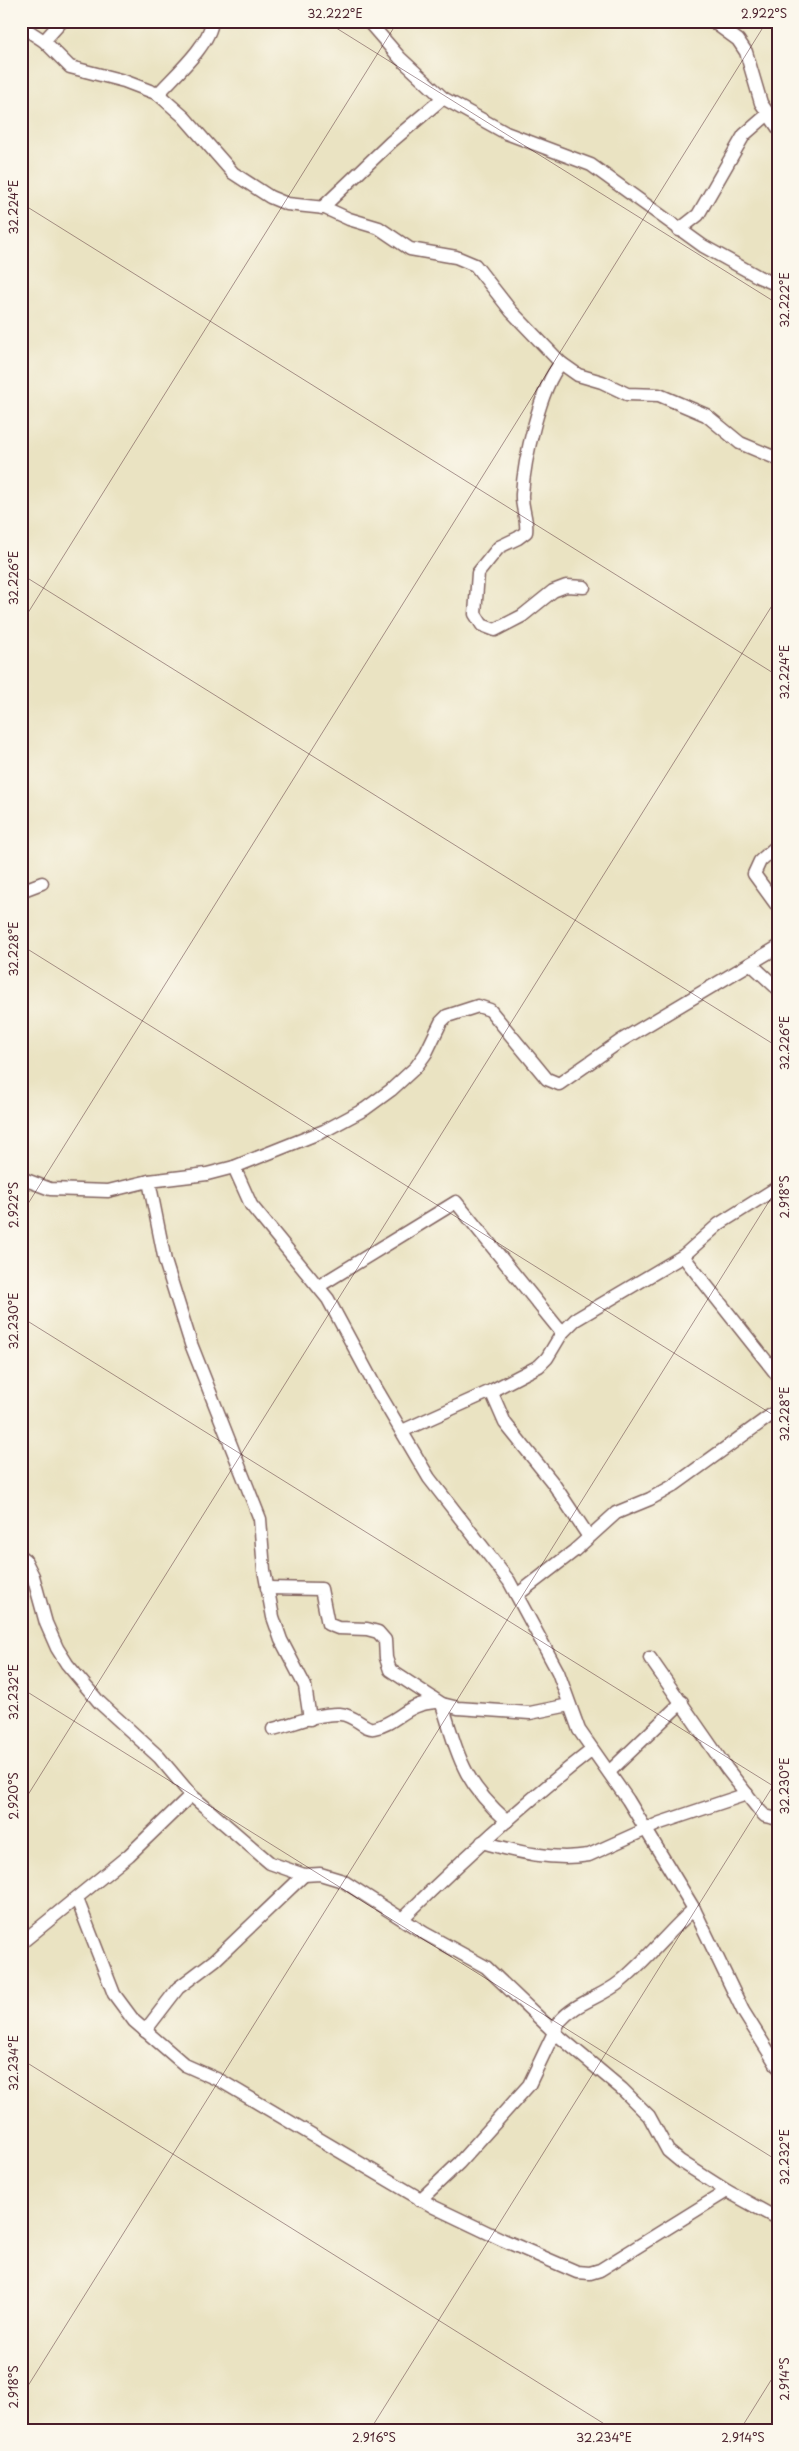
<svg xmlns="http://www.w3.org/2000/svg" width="799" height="2451" font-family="'Playpen Sans',sans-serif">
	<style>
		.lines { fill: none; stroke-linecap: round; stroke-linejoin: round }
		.minor-casing { stroke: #826460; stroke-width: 15 }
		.minor { stroke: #fff; stroke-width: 12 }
		.ticks { fill: none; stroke: #4a1f2b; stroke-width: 1; stroke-opacity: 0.45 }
		.neatline { fill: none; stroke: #4a1f2b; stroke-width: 2 }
		.ticks-label { font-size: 12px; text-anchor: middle; fill: #4a1f2b }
	</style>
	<rect width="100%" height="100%" fill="#fbf7ec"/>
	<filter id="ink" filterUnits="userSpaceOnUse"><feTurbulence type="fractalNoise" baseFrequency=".02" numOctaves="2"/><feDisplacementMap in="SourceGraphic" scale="10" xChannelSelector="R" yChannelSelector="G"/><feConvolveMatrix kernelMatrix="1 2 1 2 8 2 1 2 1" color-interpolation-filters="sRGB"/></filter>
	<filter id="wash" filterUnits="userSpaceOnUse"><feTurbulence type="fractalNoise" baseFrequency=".0096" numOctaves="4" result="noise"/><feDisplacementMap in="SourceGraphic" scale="20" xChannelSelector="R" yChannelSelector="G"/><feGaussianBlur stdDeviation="1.12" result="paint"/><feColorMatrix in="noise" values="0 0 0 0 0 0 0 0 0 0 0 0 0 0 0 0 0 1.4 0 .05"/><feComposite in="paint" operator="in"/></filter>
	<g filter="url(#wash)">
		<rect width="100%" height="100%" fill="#eae3c2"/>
	</g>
	<g filter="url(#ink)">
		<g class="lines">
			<g class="minor-casing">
				<g id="minor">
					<path d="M368,21L400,58L443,98L506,133L591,165L703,246L759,277L778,285"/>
					<path d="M712,21L738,40L746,52L761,103L778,128"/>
					<path d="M21,26L44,41L70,67L124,81L158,94L184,117L233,173L270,197L287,204L325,208L349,219L379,228L410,249L456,257L475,265L511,311L561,363L578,375L602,382L627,394L659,395L706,415L740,443L778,459"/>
					<path d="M44,41L62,21"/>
					<path d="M158,94C174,76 210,45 212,21"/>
					<path d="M322,208L391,142L443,98"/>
					<path d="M679,230L698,215L744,135L767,115"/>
					<path d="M561,363C540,387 524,461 522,494C521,507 528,520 526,532L518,538L499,547L478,573L475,614L482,625L495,630L522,616L553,591L566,586L584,587"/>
					<path d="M778,845L760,861L754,874L778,907"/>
					<path d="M21,891L42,883"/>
					<path d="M751,964L778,989"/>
					<path d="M234,1167L251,1205L328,1299L376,1388L429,1478L509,1581L558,1672L579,1730L628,1800L694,1909L743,2011L778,2067"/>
					<path d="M21,1178L50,1189L108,1191L149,1181L207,1174L234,1167L324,1131L365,1109L391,1090L416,1067L426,1053L441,1022L447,1016L478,1006L490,1010L547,1079L559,1084L622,1040L778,947"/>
					<path d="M149,1181L165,1261L191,1344L260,1519L264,1570L273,1617L281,1640L305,1686L310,1719"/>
					<path d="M683,1256L778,1376"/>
					<path d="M319,1286L456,1202L562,1333"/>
					<path d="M491,1391L505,1423L553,1483L589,1537"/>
					<path d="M402,1431L491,1391L539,1366L547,1358L562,1333L575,1320L683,1256L719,1224L778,1187"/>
					<path d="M21,1557L25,1560L33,1576L46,1623L57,1648L67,1664L99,1702L159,1757L191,1795L270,1863L304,1875L320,1874L343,1881L424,1933L486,1967L554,2032L622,2089L649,2116L668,2151L680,2161L727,2191L778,2219"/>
					<path d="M267,1588L321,1589L328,1624L338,1628L367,1629L378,1632L385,1640L386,1658L390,1670L442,1704L458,1708L530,1713L569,1705"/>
					<path d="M517,1595L574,1551L616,1513L650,1499L673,1486L778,1410"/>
					<path d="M650,1658L727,1769L760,1811L765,1816L778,1819"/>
					<path d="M442,1704C459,1758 463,1782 507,1821"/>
					<path d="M273,1729C293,1724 318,1713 340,1714C355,1715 365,1730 374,1728C399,1723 405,1703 437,1702"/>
					<path d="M609,1772L682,1702"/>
					<path d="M482,1842C517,1852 553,1861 589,1855L660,1823L747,1794"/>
					<path d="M77,1899L114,1994L134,2021L185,2065L221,2081L434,2207L503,2240L577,2272L590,2273L600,2270L727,2191"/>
					<path d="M403,1918C463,1859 525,1802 592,1750"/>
					<path d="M21,1943L129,1855L191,1795"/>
					<path d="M145,2031L178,1988L215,1960L304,1875"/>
					<path d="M420,2200L459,2163L529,2085L559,2022C576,2002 600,1998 620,1982C647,1960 668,1932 694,1909"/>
				</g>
			</g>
			<use href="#minor" class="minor"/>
		</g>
	</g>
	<path class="ticks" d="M325,21L778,304M21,33L29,21M21,203L778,676M21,574L778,1047M21,624L398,21M21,945L778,1418M21,1215L767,21M21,1317L778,1789M21,1688L778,2161M21,1806L778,596M21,2059L614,2430M21,2397L778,1187M370,2430L778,1778M740,2430L778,2369"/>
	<rect width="799" height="2451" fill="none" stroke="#fbf7ec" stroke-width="55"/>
	<rect x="28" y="28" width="744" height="2396" class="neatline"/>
	<g class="ticks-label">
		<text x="335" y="18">32.222°E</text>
		<text x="764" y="18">2.922°S</text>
		<text transform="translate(14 207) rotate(-90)" y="4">32.224°E</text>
		<text transform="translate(785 300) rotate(-90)" y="4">32.222°E</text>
		<text transform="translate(14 578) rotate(-90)" y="4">32.226°E</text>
		<text transform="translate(785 672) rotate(-90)" y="4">32.224°E</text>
		<text transform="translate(14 949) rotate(-90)" y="4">32.228°E</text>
		<text transform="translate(785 1043) rotate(-90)" y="4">32.226°E</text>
		<text transform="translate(785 1197) rotate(-90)" y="4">2.918°S</text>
		<text transform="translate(14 1205) rotate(-90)" y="4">2.922°S</text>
		<text transform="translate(14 1321) rotate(-90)" y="4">32.230°E</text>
		<text transform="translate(785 1414) rotate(-90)" y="4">32.228°E</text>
		<text transform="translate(14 1692) rotate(-90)" y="4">32.232°E</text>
		<text transform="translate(785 1786) rotate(-90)" y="4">32.230°E</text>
		<text transform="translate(14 1796) rotate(-90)" y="4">2.920°S</text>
		<text transform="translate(14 2063) rotate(-90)" y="4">32.234°E</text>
		<text transform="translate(785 2157) rotate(-90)" y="4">32.232°E</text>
		<text transform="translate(785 2379) rotate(-90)" y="4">2.914°S</text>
		<text transform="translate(14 2387) rotate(-90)" y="4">2.918°S</text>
		<text x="374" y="2442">2.916°S</text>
		<text x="604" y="2442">32.234°E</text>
		<text x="743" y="2442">2.914°S</text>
	</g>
</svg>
